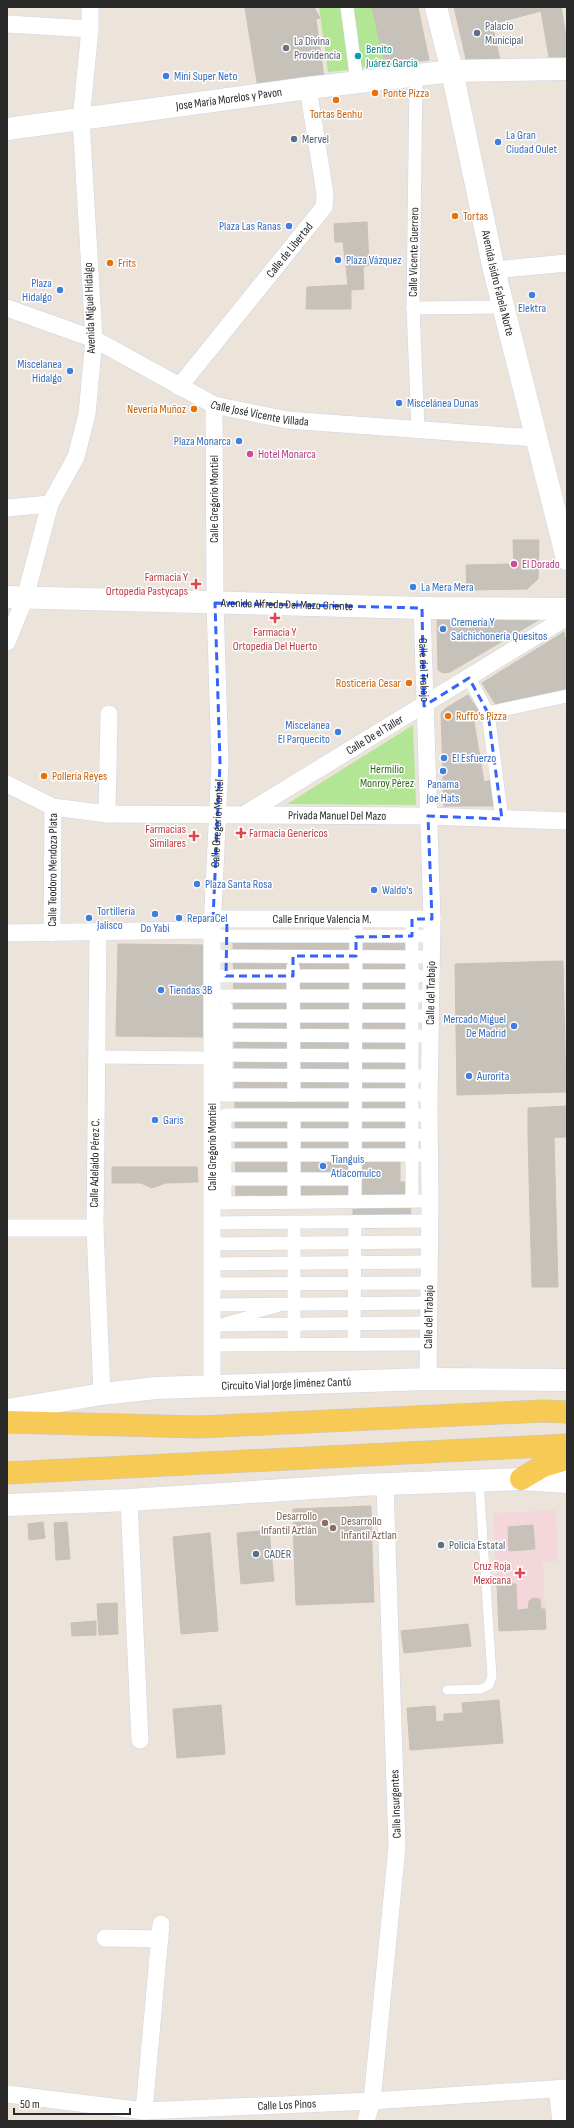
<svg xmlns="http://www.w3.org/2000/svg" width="574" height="2128" font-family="'Sofia Sans Condensed',sans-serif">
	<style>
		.medical { fill: #f4d7da }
		.green { fill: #b3e694 }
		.building { fill: #c7c2b9; stroke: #c8c0b4 }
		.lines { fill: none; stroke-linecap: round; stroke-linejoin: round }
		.service-casing { stroke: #cfd4e3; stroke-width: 10 }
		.pedestrian-casing { stroke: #cfd4e3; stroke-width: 14 }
		.minor-casing { stroke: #cfd4e3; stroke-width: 18 }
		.tertiary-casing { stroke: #cfd4e3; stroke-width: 23 }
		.secondary-casing { stroke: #cfd4e3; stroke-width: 23 }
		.primary-casing { stroke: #c7c7c7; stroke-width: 23 }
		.service { stroke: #fff; stroke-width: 9 }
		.pedestrian { stroke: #fff; stroke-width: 13 }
		.minor { stroke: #fff; stroke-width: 17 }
		.tertiary { stroke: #fff; stroke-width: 22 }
		.secondary { stroke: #fff; stroke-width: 22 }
		.primary { stroke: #f7ca55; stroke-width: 22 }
		.marked { fill: none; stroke: #3563ff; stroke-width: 3; stroke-dasharray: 8 5; stroke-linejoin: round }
		.service-dot { fill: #5c6f8a; stroke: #fff; stroke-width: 1.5 }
		.worship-dot { fill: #6b7280; stroke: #fff; stroke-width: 1.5 }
		.culture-dot { fill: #0f9aa8; stroke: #fff; stroke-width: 1.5 }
		.shop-dot { fill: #3f7fe0; stroke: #fff; stroke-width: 1.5 }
		.food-dot { fill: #e8710a; stroke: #fff; stroke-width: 1.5 }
		.hotel-dot { fill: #d1479c; stroke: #fff; stroke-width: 1.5 }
		.health-dot { fill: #e0444e; stroke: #fff; stroke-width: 1.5 }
		.education-dot { fill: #8d6e63; stroke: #fff; stroke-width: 1.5 }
		.labels { text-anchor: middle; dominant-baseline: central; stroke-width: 3; stroke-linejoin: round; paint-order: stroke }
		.service-label { font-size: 12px; fill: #4e5e75; stroke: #fff; text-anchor: start }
		.worship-label { font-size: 12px; fill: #5b616d; stroke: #fff; text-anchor: start }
		.culture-label { font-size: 12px; fill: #0d838f; stroke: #fff; text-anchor: start }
		.shop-label { font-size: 12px; fill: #366cbe; stroke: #fff; text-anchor: start }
		.food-label { font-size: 12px; fill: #c56008; stroke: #fff; text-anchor: start }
		.street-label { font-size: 12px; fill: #292929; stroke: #fff }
		.hotel-label { font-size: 12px; fill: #b23c85; stroke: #fff; text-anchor: start }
		.health-label { font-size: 12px; fill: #be3a42; stroke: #fff; text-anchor: end }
		.park-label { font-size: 12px; fill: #2b6916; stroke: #fff }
		.education-label { font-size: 12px; fill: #785e54; stroke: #fff; text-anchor: end }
	</style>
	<rect width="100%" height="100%" fill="#ece4da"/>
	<path class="medical" d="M556,1510L558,1561L543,1562L546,1629L499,1631L493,1513Z"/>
	<g class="green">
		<path d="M319,7H373L388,66L328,72Z"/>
		<path d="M413,725L416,805L287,804Z"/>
	</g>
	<g class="building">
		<path d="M256,7H314L320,18L316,19L324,78L258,88L245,8Z"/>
		<path d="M372,7H418L429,60L385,65Z"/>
		<path d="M454,7H561L567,43V57H549L541,11L492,24L500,60L467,63Z"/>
		<path d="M367,222L369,265L363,267L364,289L351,290V309H306L307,287L348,285L343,242H335L334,224Z"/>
		<path d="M513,540H539L538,579L527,589L467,590L466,565L514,564Z"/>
		<path d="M437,615L542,618L450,672L443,673L438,670Z"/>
		<path d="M564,632L567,648V689L496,705L482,683Z"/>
		<path d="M468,695L481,715L473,716L484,782L492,780L494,806H444L441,713L446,708Z"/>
		<path d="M413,931L416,1150H400V1182H410L411,1227L353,1228V1205L236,1207L233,933Z"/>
		<path d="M118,944L205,945L203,1037L116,1036Z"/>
		<path d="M563,961L566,1092L457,1095L455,964Z"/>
		<path d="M567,1106V1137L528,1138V1108Z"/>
		<path d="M554,1137L558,1287H532L528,1138Z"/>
		<path d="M112,1167H197L198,1182L166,1183L152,1188L141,1183H112Z"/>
		<path d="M371,1506L372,1548L294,1550L293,1509Z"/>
		<path d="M43,1522L45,1538L29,1540L28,1524Z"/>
		<path d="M67,1522L70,1559L56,1560L54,1523Z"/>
		<path d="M533,1525L535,1549L509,1551L508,1527Z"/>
		<path d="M269,1530L274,1581L241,1584L237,1533Z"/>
		<path d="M210,1533L218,1631L181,1634L173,1537Z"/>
		<path d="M372,1548L374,1602L296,1605L294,1550Z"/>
		<path d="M497,1584H516L517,1610L528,1609L529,1601L533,1598L540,1599L541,1609H545L546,1629L499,1631Z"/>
		<path d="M117,1603L118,1634L99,1635L97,1604Z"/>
		<path d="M96,1621V1635L72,1636L71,1623Z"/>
		<path d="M468,1624L471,1646L404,1653L401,1631Z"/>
		<path d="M499,1700L503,1743L410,1750L407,1708L435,1706L436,1722L444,1721V1714L463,1713L462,1703Z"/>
		<path d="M221,1705L225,1754L177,1758L173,1709Z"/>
	</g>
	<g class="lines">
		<g class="service-casing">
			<g id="service">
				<path d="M227,1321L277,1308"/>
				<path d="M447,1690L481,1689L489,1685L492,1676L479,1480"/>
			</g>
		</g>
		<g class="pedestrian-casing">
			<g id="pedestrian">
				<path d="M347,7L357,82"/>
				<path d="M416,75L413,308L418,429"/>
				<path d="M413,308L503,307"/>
				<path d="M469,678L488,713"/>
				<path d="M502,819L488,713L567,696"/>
				<path d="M412,919V1201"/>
				<path d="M212,936H431"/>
				<path d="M212,956L431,957"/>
				<path d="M293,967L294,1095"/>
				<path d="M212,976H419"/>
				<path d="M212,996H421"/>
				<path d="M212,1016H421"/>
				<path d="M212,1035L420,1036"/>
				<path d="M212,1055L412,1056"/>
				<path d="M97,1057L212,1058"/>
				<path d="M212,1075L420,1076"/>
				<path d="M212,1095H420"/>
				<path d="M226,1095V1007"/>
				<path d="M217,1135H419"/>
				<path d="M225,1155H421"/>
				<path d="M225,1179H355"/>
				<path d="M294,1202V1115"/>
				<path d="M355,1202L356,919"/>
				<path d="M216,1203L421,1201"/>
				<path d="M225,1203V1115H429"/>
				<path d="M212,1223L430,1221"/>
				<path d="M294,1223V1345"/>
				<path d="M212,1244L429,1242"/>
				<path d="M212,1264L429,1262"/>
				<path d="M212,1284L429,1283"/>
				<path d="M212,1305L429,1303"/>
				<path d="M212,1325L429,1323"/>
				<path d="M354,1344L355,1222"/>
				<path d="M212,1345L428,1344"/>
			</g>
		</g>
		<g class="minor-casing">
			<g id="minor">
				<path d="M7,24L90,29"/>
				<path d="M494,270L567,263"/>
				<path id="s1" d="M7,308L94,339L214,405L287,420L535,438"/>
				<path id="s2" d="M179,387L324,207L325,194L308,88"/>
				<path d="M7,508L50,504"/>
				<path id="s3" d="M422,608L432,919L429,1104L430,1201L428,1379"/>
				<path d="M7,642L25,598L50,504L76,457L87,414L94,339L81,120L90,29V7"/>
				<path id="s4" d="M7,784L53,807L107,814L428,816L567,821"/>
				<path d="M107,814L109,714"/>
				<path id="s5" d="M245,814L567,617"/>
				<path id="s6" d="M213,919H432"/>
				<path d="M98,932L95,1228L102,1394"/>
				<path d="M7,933L212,930"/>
				<path id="s7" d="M52,933L53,807"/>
				<path d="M7,1228H95"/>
				<path id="s8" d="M212,1386V930L220,763L215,603L214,405"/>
				<path d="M129,1500L140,1740"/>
				<path d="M105,1938L160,1939"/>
				<path d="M557,2090L561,2121"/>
				<path id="s9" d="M7,2094L144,2111L372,2101L567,2088"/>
				<path d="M144,2111L161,1924"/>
				<path d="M366,2121L372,2101L397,1847L385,1484"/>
			</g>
		</g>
		<g class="tertiary-casing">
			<g id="tertiary">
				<path id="s10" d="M7,129L308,88L452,71L567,69"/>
				<path id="s11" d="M7,597L422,608L567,609"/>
				<path id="s12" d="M7,1410L102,1394L156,1388L428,1379L567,1380"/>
				<path d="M7,1505L129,1500L360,1485L521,1479L567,1482"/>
			</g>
		</g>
		<g class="secondary-casing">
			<g id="secondary">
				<path id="s13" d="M436,7L452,71L494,270L567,559"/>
			</g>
		</g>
		<g class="primary-casing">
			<g id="primary">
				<path d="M7,1422L199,1427L543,1411L567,1412"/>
				<path d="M7,1473L567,1445"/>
				<path d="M521,1479L543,1466L567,1459"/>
			</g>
		</g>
		<use href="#service" class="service"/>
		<use href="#pedestrian" class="pedestrian"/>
		<use href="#minor" class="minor"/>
		<use href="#tertiary" class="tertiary"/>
		<use href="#secondary" class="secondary"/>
		<use href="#primary" class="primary"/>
	</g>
	<path class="marked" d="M215,603L422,608L424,706L469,678L488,713L502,819L428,816L432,919H412V936L356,937V956H293V976H226L227,919H213L220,763Z"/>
	<g class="service-dot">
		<circle cx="477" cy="33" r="4"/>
		<circle cx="294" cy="139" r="4"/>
		<circle cx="441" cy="1545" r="4"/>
		<circle cx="256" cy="1554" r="4"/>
	</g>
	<circle class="worship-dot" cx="286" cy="48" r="4"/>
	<circle class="culture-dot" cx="358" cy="56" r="4"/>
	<g class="shop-dot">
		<circle cx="166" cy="76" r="4"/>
		<circle cx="498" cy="142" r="4"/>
		<circle cx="289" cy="226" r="4"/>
		<circle cx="338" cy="260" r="4"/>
		<circle cx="60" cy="290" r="4"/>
		<circle cx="532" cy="295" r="4"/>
		<circle cx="70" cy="371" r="4"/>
		<circle cx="399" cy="403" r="4"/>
		<circle cx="239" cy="441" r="4"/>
		<circle cx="413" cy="587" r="4"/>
		<circle cx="443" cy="629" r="4"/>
		<circle cx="338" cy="732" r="4"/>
		<circle cx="444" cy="758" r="4"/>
		<circle cx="443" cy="771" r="4"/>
		<circle cx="197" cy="884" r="4"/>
		<circle cx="374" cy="890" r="4"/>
		<circle cx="155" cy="914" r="4"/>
		<circle cx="89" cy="918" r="4"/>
		<circle cx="179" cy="918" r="4"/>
		<circle cx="161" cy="990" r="4"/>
		<circle cx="514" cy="1026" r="4"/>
		<circle cx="469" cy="1076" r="4"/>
		<circle cx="155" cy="1120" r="4"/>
		<circle cx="323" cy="1166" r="4"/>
	</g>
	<g class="food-dot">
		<circle cx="375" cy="93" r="4"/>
		<circle cx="336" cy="100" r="4"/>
		<circle cx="455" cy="216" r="4"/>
		<circle cx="110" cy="263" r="4"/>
		<circle cx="194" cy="409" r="4"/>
		<circle cx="409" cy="683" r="4"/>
		<circle cx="448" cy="716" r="4"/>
		<circle cx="44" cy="776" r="4"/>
	</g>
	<g class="hotel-dot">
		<circle cx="250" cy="454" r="4"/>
		<circle cx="514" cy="564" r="4"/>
	</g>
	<g class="health-dot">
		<path d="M194 578h4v4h4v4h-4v4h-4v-4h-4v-4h4z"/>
		<path d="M273 612h4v4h4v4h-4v4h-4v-4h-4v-4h4z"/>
		<path d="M239 827h4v4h4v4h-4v4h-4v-4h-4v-4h4z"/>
		<path d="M192 830h4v4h4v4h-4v4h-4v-4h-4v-4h4z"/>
		<path d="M518 1567h4v4h4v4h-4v4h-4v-4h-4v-4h4z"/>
	</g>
	<g class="education-dot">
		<circle cx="325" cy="1523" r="4"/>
		<circle cx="333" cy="1528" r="4"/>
	</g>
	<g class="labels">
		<g class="service-label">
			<text x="485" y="26">Palacio<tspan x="485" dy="14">Municipal</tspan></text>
			<text x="302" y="139">Mervel</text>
			<text x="449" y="1545">Policía Estatal</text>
			<text x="264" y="1554">CADER</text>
		</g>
		<g class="worship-label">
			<text x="294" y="41">La Divina<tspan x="294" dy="14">Providencia</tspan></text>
		</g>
		<g class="culture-label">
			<text x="366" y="49">Benito<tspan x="366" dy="14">Juárez Garcia</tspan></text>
		</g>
		<g class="shop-label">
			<text x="174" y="76">Mini Super Neto</text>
			<text x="506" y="135">La Gran<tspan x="506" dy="14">Ciudad Oulet</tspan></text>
			<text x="281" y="226" text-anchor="end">Plaza Las Ranas</text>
			<text x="346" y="260">Plaza Vázquez</text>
			<text x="52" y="283" text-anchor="end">Plaza<tspan x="52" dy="14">Hidalgo</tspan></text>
			<text x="532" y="308" text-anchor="middle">Elektra</text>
			<text x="62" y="364" text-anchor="end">Miscelanea<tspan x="62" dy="14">Hidalgo</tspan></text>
			<text x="407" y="403">Miscelánea Dunas</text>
			<text x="231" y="441" text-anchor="end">Plaza Monarca</text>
			<text x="421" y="587">La Mera Mera</text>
			<text x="451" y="622">Cremería Y<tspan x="451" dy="14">Salchichonería Quesitos</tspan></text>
			<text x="330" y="725" text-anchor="end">Miscelanea<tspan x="330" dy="14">El Parquecito</tspan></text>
			<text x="452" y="758">El Esfuerzo</text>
			<text x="443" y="784" text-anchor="middle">Panama<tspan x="443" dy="14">Joe Hats</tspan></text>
			<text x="205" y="884">Plaza Santa Rosa</text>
			<text x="382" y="890">Waldo's</text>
			<text x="97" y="911">Tortillería<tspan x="97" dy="14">Jalisco</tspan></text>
			<text x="187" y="918">ReparaCel</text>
			<text x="155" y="928" text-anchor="middle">Do Yabi</text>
			<text x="169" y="990">Tiendas 3B</text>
			<text x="506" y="1019" text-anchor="end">Mercado Miguel<tspan x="506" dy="14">De Madrid</tspan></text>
			<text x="477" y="1076">Aurorita</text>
			<text x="163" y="1120">Garis</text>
			<text x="331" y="1159">Tianguis<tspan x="331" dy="14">Atlacomulco</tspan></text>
		</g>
		<g class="food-label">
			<text x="383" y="93">Ponte Pizza</text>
			<text x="336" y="114" text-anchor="middle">Tortas Benhu</text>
			<text x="463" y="216">Tortas</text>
			<text x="118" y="263">Frits</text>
			<text x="186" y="409" text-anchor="end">Nevería Muñoz</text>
			<text x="401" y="683" text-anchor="end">Rosticeria Cesar</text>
			<text x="456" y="716">Ruffo's Pizza</text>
			<text x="52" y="776">Pollería Reyes</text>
		</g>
		<g class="street-label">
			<text stroke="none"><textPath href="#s10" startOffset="224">Jose Maria Morelos y Pavon</textPath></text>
			<text stroke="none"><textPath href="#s2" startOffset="176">Calle de Libertad</textPath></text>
			<text transform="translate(414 252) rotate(-89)">Calle Vicente Guerrero</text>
			<text stroke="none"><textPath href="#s13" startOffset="283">Avenida Isidro Fabela Norte</textPath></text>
			<text transform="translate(90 308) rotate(-92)">Avenida Miguel Hidalgo</text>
			<text stroke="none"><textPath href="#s1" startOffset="276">Calle José Vicente Villada</textPath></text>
			<text transform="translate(214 499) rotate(-90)">Calle Gregorio Montiel</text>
			<text stroke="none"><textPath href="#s11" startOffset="280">Avenida Alfredo Del Mazo Oriente</textPath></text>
			<text stroke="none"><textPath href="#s3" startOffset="62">Calle del Trabajo</textPath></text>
			<text stroke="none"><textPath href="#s5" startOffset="152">Calle De el Taller</textPath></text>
			<text stroke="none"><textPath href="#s4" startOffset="336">Privada Manuel Del Mazo</textPath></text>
			<text stroke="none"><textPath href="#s8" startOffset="563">Calle Gregorio Montiel</textPath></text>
			<text stroke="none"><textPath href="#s7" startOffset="63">Calle Teodoro Mendoza Plata</textPath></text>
			<text stroke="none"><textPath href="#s6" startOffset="109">Calle Enrique Valencia M.</textPath></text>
			<text transform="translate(431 993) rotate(-89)">Calle del Trabajo</text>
			<text transform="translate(212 1147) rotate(-90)">Calle Gregorio Montiel</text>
			<text transform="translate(95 1163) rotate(-89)">Calle Adelaido Pérez C.</text>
			<text transform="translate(429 1317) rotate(-89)">Calle del Trabajo</text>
			<text stroke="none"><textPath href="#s12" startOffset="281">Circuito Vial Jorge Jiménez Cantú</textPath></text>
			<text transform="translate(396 1804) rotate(-92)">Calle Insurgentes</text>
			<text stroke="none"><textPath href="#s9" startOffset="281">Calle Los Pinos</textPath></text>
		</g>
		<g class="hotel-label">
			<text x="258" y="454">Hotel Monarca</text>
			<text x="522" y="564">El Dorado</text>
		</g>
		<g class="health-label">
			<text x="188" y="577">Farmacia Y<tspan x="188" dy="14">Ortopedia Pastycaps</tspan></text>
			<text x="275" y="632" text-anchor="middle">Farmacia Y<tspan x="275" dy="14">Ortopedia Del Huerto</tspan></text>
			<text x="186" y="829">Farmacias<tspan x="186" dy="14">Similares</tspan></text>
			<text x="249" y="833" text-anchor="start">Farmacia Genericos</text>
			<text x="511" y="1566">Cruz Roja<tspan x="511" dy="14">Mexicana</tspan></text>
		</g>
		<g class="park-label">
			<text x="387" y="769">Hermilio<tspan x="387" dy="14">Monroy Pérez</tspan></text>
		</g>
		<g class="education-label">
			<text x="317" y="1516">Desarrollo<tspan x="317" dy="14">Infantil Aztlán</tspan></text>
			<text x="341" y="1521" text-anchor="start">Desarrollo<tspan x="341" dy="14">Infantil Aztlan</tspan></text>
		</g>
	</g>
	<rect width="574" height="2128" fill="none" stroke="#292929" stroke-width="16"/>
	<path d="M14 2108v6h116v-6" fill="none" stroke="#292929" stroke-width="2"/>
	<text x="20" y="2108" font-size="12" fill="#292929" stroke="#ffffff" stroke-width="3" paint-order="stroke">50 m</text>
</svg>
